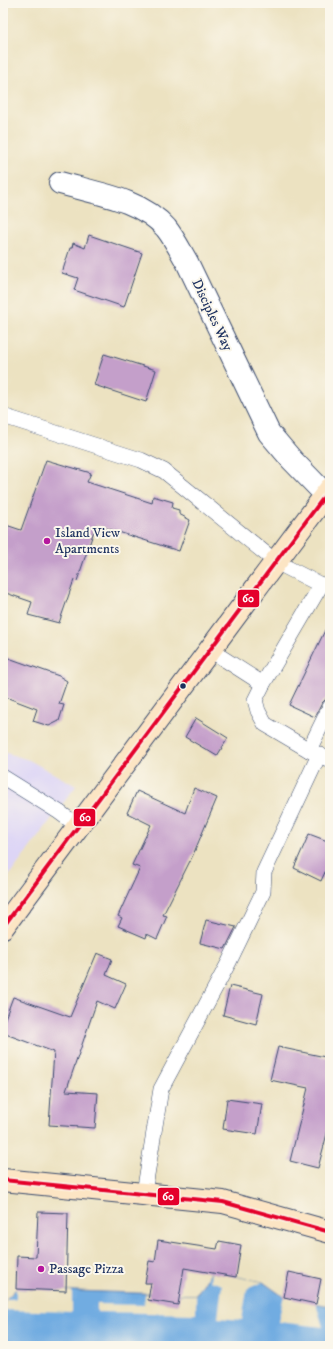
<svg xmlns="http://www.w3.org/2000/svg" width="333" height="1349" font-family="'IM FELL DW Pica',serif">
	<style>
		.built { fill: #ddd5f6 }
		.water { fill: #71ace1; stroke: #466ea0 }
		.pier { fill: #ece2c1 }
		.building { fill: #c49fca }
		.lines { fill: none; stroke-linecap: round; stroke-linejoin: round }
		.lane-casing { stroke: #3a4a6d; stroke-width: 16 }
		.street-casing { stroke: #3a4a6d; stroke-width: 24 }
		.secondary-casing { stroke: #3a4a6d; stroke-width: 24 }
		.lane { stroke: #fff; stroke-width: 15 }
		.street { stroke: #fff; stroke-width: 22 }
		.secondary { stroke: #fce5c4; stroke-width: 22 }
		.bus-1-casing { stroke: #fbf7ec; stroke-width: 7 }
		.bus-1 { stroke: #e4002b; stroke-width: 4 }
		.poi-dot { fill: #b5179e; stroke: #fbf7ec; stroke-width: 1.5 }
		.bus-dot { fill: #1b2f5e; stroke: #fbf7ec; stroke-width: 1.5 }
		.labels { text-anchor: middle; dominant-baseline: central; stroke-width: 4; stroke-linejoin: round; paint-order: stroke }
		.street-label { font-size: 14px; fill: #1b2f5e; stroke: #fbf7ec }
		.poi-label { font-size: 14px; fill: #1b2f5e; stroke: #fbf7ec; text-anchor: start }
		.line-badge { stroke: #fbf7ec; stroke-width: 1.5 }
		.badge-label { font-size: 11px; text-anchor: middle; font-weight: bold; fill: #fff }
	</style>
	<rect width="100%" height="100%" fill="#fbf7ec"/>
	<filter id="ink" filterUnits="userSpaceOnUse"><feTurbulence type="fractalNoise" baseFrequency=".025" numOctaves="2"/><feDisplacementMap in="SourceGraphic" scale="8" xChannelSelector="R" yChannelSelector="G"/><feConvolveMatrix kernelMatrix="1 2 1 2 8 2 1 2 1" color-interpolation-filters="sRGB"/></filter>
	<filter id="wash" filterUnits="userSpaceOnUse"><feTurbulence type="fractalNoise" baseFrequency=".012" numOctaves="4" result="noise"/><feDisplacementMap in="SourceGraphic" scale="16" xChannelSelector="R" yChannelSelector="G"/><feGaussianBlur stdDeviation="0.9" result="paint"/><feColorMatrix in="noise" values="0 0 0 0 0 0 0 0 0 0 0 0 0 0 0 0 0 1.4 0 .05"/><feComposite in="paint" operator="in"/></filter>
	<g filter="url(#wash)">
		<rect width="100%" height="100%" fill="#ece2c1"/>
		<path class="built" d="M3,752L29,760L76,786L3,884Z"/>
		<path class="water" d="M211,1272L263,1282L284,1297L330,1306V1346H3V1302L16,1289L196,1295Z"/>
		<g class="pier">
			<path d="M211,1272L263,1282L247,1289L242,1320L218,1318L222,1285L210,1281Z"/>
			<path d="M16,1289L72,1291V1312L4,1310L5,1299H16Z"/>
			<path d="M145,1294L196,1295V1314L97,1312V1304L144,1305Z"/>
			<path d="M284,1295L317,1301L316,1304L323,1327L278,1322Z"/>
		</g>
		<g id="blocks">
			<g class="building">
				<path d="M89,235L142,253L124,307L74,290L78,278L62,273L70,248H72L73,243L85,248Z"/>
				<path d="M104,354L156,370L146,402L94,385Z"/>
				<path d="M46,460L91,473L87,482L152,503L153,496L173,502L172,508L179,510V514L190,520L179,551L96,525L77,581L74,580L59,623L28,615L32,602L3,592V524L21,530Z"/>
				<path d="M330,620V691L326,699L322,703L315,717L289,705Z"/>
				<path d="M3,656L59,676L67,681L59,704L64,705L59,721L49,726L33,721L37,709L3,696Z"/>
				<path d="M196,718L228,738L217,756L185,737Z"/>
				<path d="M194,788L217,798L193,855L163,915L167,916L157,939L147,934L146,938L118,926L122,918L118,916L140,868L132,865L151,825L127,813L137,791L185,813Z"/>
				<path d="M309,834L330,842V861L321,881L294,868Z"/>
				<path d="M206,920L236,927L225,949L200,943Z"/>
				<path d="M97,953L112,959L106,975L126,984L115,1009L97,1001L66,1091L98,1093L95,1128L49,1125L54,1052L3,1033V1024L13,997L70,1017Z"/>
				<path d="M230,986L263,994L256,1024L223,1015Z"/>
				<path d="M278,1047L330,1058V1122L318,1168L290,1161L308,1088L270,1080Z"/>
				<path d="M227,1099L262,1104L257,1134L223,1129Z"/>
				<path d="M38,1212L68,1213L66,1291L16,1289L17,1256L36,1257Z"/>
				<path d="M158,1240L217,1249L219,1241L241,1245L236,1277L184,1268L178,1305L148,1300L151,1283H145L149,1261L155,1262Z"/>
				<path d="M289,1272L321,1279L316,1304L284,1297Z"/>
			</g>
		</g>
	</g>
	<g filter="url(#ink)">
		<use href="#blocks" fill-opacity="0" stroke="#3a4a6d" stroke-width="1"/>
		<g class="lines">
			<g class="lane-casing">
				<g id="lane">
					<path d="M3,416L141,460L164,471L276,562L321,585L330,584"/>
					<path d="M321,585L263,684L255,700L258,711L265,724L309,750L330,760"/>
					<path d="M210,650L263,684"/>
					<path d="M309,750L330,707"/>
					<path d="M3,777L59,812L78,826"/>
					<path d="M144,1193L161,1089L229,962L263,892L264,872L319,755"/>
				</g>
			</g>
			<g class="street-casing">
				<path id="street" d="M60,183C95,193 141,199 166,228C174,238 180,250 187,262L269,433L292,460L326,495"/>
			</g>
			<g class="secondary-casing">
				<g id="secondary">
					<path d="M3,927L330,489"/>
					<path d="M3,1180L223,1202L330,1232"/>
				</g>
			</g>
			<use href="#lane" class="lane"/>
			<use href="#street" class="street"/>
			<use href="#secondary" class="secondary"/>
			<g class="bus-1-casing">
				<g id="bus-1">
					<path d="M3,927L330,489"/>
					<path d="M3,1180L223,1202L330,1232"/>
				</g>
			</g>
			<use href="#bus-1" class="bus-1"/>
		</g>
	</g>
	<g class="poi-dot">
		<circle cx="47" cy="541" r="4"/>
		<circle cx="41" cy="1269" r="4"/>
	</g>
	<circle class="bus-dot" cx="183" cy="686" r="3.5"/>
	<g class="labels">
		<g class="street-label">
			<text transform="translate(212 315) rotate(65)">Disciples Way</text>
		</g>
		<g class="poi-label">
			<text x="55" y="533">Island View<tspan x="55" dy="16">Apartments</tspan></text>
			<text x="49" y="1269">Passage Pizza</text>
		</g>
	</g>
	<g class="line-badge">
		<rect x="237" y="589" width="23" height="19" rx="4" fill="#e4002b"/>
		<rect x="73" y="808" width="23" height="19" rx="4" fill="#e4002b"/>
		<rect x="157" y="1187" width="23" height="19" rx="4" fill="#e4002b"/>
	</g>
	<g class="badge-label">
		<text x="248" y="602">60</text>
		<text x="85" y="821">60</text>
		<text x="168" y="1200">60</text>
	</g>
	<rect width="333" height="1349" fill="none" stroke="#fbf7ec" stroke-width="16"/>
</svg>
